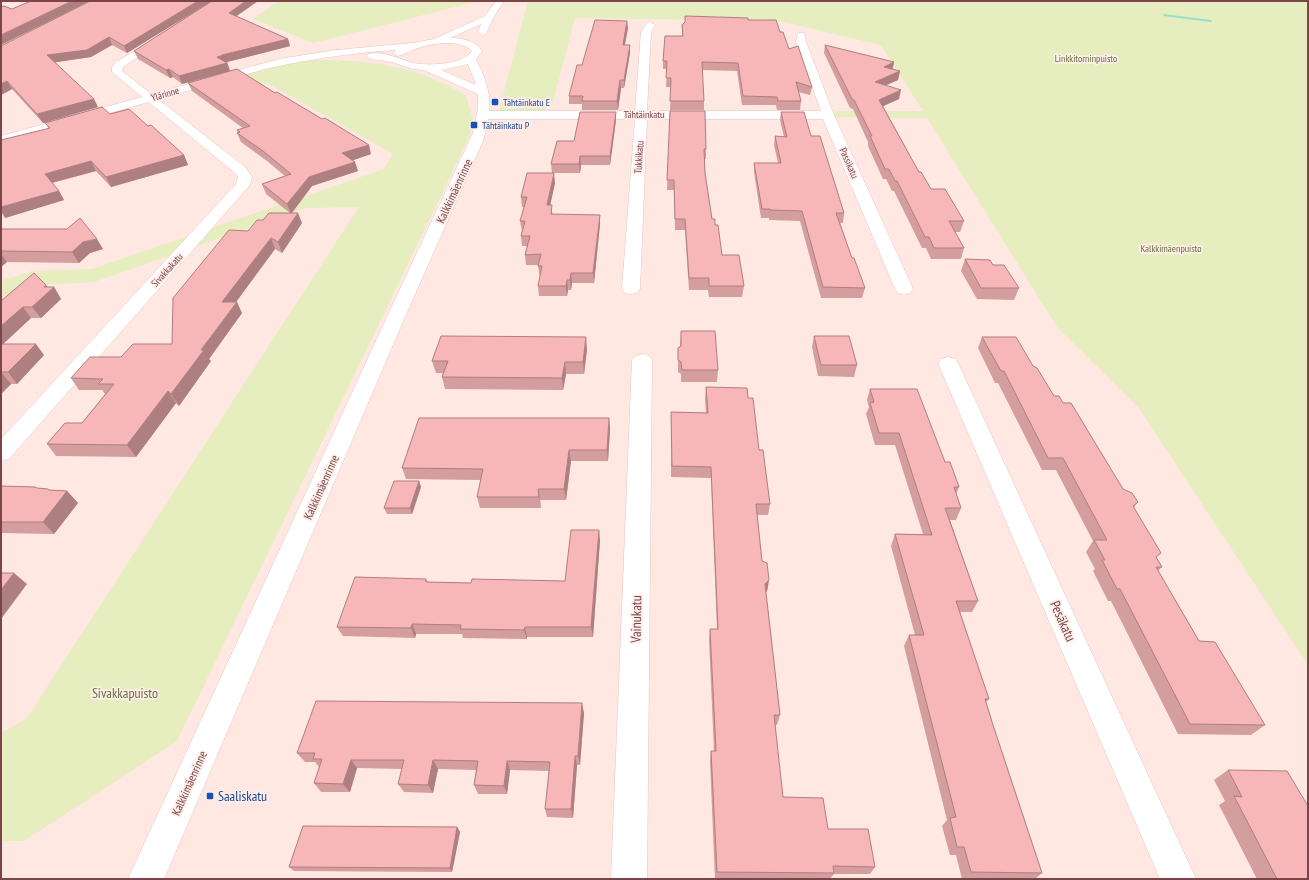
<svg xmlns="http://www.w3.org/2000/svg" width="1309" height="880" font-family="'PT Sans Narrow',sans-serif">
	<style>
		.green { fill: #e6edbf }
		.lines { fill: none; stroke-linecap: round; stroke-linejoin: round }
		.stream { fill: #99ddcb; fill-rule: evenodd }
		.minor-casing { stroke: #e9c4c1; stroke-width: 1 }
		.tertiary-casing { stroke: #e9c4c1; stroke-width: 1 }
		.minor { fill: #fff; fill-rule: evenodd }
		.tertiary { fill: #fff; fill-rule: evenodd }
		.wall { fill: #d49d9e }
		.shaded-wall { fill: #ad7f81 }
		.building { fill: #f7b6b8; stroke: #ad7f81 }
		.transit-dot { fill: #1a4fb4; stroke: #ffeeea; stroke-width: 1.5 }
		.labels { text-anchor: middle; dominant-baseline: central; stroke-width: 3.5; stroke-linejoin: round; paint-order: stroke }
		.far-park-label { font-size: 10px; fill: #637337; stroke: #ffeeea }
		.far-street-label { font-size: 10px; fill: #794549; stroke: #ffeeea }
		.far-transit-label { font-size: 10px; fill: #164399; stroke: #ffeeea; text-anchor: start }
		.street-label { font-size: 12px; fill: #794549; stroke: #ffeeea }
		.near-street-label { font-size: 14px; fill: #794549; stroke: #ffeeea }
		.near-park-label { font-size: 14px; fill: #637337; stroke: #ffeeea }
		.near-transit-label { font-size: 14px; fill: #164399; stroke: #ffeeea; text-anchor: start }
	</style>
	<rect width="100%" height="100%" fill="#ffe7e2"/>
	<g class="green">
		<path d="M279,1H479L313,43L253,19Z"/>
		<path d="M528,1H1308V665L1138,407L1057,327L927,118L836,117L833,111H923L881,45L780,21L575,18L552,106L540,112L499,111Z"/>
		<path d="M305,60C361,59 418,64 466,96L474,123L466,144L177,741L24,841H1V733L27,718L359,207L306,208L94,282L38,285L1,297V281L32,271L92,269L384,169L393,154L267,83L210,85L277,65Z"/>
	</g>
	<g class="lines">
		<path class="stream" d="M1163,14L1211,20L1212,21L1211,22L1164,16Z"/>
		<g class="minor-casing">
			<g id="minor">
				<path d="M650,22L655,25L651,32L647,111H821L796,42L798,33H804L806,42L834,115L913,289L910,293L904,294L898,293L895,289L823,119H647L640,289L637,293L631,294L625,293L622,289L635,119H484L480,118L478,115L480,112L484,111H635L641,32L647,23Z"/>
				<path d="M161,35L166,38L164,40L124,66L122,71L245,167L252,177L250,185L9,459L1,461V439L236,184L238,177L235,173L112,72V67L116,62Z"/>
				<path d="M642,354L649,356L652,360L647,879H611L632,360L635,356Z"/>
				<path d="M948,357L955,359L958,363L1196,879H1160L938,363L941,359Z"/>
			</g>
		</g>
		<g class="tertiary-casing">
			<path id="tertiary" d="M496,1H504L493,18L486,34L483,35L478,32L481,24L450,38C462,38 474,40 482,51L476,60C492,89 493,109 483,141L404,319L164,879H128L386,319L473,133L478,108V94L424,70L412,69L392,62L371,59L366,56C374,47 403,60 413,63C428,66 463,65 472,51C460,39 433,43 418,48C411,50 405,54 398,56L393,53L396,50C352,53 308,59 265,69L1,144V136L279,59L336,50L412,43L434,39L485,16ZM468,64L476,85L441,70Z"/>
		</g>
		<use href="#minor" class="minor"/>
		<use href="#tertiary" class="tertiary"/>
	</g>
	<g class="wall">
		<path d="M212,1L127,53L112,45L91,57L55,62L98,107L43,123L12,89L1,95V46Z"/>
		<path d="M213,1H258L236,16L288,39L290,46L227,62L230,71L182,84L173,77L170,78L138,59L134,51Z"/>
		<path d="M748,20L780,32L789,49L812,87L810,95L798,92L801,101L800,110H777L776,105H742L737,71L702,70L704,101V110H670L671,87H666L667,69H663V61L682,36V25Z"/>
		<path d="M628,28L625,45H630V53L624,88H621L618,110H582V104H569V96L582,65Z"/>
		<path d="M825,45L894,62L893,69L900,71L898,80L886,85L899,99L883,106L919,172L931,189L964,221L960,232H955L964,248L961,259H931L926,248H922L894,191H892L886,179H883L868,146V142L853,109L850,108L824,53Z"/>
		<path d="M188,83L371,154L353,160L355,162L358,171L312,186L292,213L302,223L282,253L275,249L236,302L242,313L209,359L211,361L179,406L176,403L136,457L56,456L47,444L82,423L105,394L102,390H79L71,378L121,357L172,344L248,231L263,220L290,213L266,194L262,184L285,176L267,161L241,142L237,133H238L237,130L243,128L192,91Z"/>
		<path d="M670,111L706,149V159H705V173L712,219L715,225L722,255L744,286L742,297H709L708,290H689L685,230H675L674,190H667Z"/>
		<path d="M616,112V120L610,165H581L580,173H552L551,164L574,141Z"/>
		<path d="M781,112L811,136L844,213L843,223H840L852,258L865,288L862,298H821L800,221L769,220V218H761L754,172V163H778L774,145L775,136L784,137L780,120Z"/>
		<path d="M110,114L184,155L188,165L111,187L96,171L52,183L59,191L64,200L5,218L49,129L45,123Z"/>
		<path d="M555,183L550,205L553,215H600V224L594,283H572L571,290H568L567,296H539L538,286L540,277L538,266L539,265H526L525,255L527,246H522L521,236L522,231L520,221L524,207H522L521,197Z"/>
		<path d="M1,229L103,249L90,253L79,263L7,262L1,267Z"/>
		<path d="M965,259L993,265L1019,288L1014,300L977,299L961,271Z"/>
		<path d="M46,285L47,287H54L61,299L41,318H31L3,344L44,355L17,384H11L1,394V301Z"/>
		<path d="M681,331L718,370L717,382H681V374L678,372V348L680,346Z"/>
		<path d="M814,336L857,365L854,377L818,376L812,347Z"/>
		<path d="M982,337L1033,366L1054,396L1063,403L1123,489L1138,502L1134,507L1157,558L1162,567L1158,571L1199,641L1265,725L1251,735L1178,734L1111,601H1108L1093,571L1095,569L1086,552L1093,541L1056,470H1042L998,383H995L978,348Z"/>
		<path d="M587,349L584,374H566L563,390L445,389L442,377L443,373H436L432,361Z"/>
		<path d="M706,387L748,398L770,504L768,515H757L762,561L769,580L767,591L766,592L780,715L777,725H775L783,797L828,829L875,867L870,874H834L830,879H715L710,761L711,751H714L709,640L710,629H717L711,478L671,477V412L706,413L705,399Z"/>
		<path d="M870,389L945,462L959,487L956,494L961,508L956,520H950L978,601L972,612H960L989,699L986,702L993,725L1042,873L1035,879H962L956,855H950L942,826L947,820L904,646L909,635H915L891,546L895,534H923L895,445H875L866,414L869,407L867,400Z"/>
		<path d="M609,418L610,429L608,461H571L566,500H540L541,508H480L477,497L481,480L406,479L402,468Z"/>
		<path d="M419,481L421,487L412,514H387L384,508Z"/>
		<path d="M1,486L37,488L49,490L67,491L78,503L54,534L1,533Z"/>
		<path d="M600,540L593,637H527V639L463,638L462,634H416L415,638L343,636L337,627L426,579L428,582L471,583L565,581Z"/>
		<path d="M584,713L580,765H577L573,818L547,817L545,809L549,771L510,770L507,794H478L474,785L476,770L438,769L433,793L404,792L398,784L402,769L357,768L350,792H321L314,783L319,767L315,762H305L297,753Z"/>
		<path d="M1228,770L1308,879H1257L1219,805L1225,801L1214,780Z"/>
		<path d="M457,827L460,832L452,872L294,871L289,867Z"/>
	</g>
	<g class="shaded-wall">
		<path d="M72,1H90L1,45V35Z"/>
		<path d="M198,1H212L127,53L124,46Z"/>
		<path d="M246,1H258L231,20L229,13Z"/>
		<path d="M627,21L628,28L623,53V45Z"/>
		<path d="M109,37L112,45L91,57L51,63L47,55Z"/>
		<path d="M288,39L290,46L227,62L230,71L182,84L179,76L222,55Z"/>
		<path d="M630,45V53L624,88V80Z"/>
		<path d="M894,62L892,70L884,67Z"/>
		<path d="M169,69L173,77L170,78L166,70Z"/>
		<path d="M900,71L898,80L873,91L875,82Z"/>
		<path d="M620,80L621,88L618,110L617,101Z"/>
		<path d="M7,81L12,89L1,95V84Z"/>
		<path d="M901,90L899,99L877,109L879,100Z"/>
		<path d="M94,99L98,107L43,123L37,114Z"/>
		<path d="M616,112V120L610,165V156Z"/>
		<path d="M369,145L371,154L345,163L342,153Z"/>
		<path d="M184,155L188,165L111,187L106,177Z"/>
		<path d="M580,156L581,165L580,173L579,164Z"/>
		<path d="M91,161L96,171L51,183L45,174Z"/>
		<path d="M355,162L358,171L312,186L291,214L287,204L309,177Z"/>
		<path d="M554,173L555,183L548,215L547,205Z"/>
		<path d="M59,191L64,200L5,218L1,211V207Z"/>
		<path d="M298,213L302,223L282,253L278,242Z"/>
		<path d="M600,215V224L594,283L593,273Z"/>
		<path d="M271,238L275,249L228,313L222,302Z"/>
		<path d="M97,239L103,249L90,253L79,263L72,252L83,242Z"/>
		<path d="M1,254L7,262L1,267Z"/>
		<path d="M571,273L572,283L571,290L570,280Z"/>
		<path d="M567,280L568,290L567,296L566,286Z"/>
		<path d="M46,285L50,291L54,287L61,299L41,318L32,307L44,287Z"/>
		<path d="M237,302L242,313L209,359L211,361L179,406L171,394L201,350Z"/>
		<path d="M23,307L31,318L1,346V326Z"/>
		<path d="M586,337L587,349L584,374L583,362Z"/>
		<path d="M36,344L44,355L17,384L8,372Z"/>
		<path d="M565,362L566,374L563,390L562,378Z"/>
		<path d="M1,372L11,384L1,394Z"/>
		<path d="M168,391L176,403L136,457L127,445Z"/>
		<path d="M609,418L610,429L608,461L607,450Z"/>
		<path d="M569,450L571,461L566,500L564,489Z"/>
		<path d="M419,481L421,487L412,514L410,508Z"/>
		<path d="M538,489L540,500L541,508L539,497Z"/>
		<path d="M67,491L78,503L54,534L43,522Z"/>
		<path d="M599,530L600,540L593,637L591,627Z"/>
		<path d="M14,573L27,584L1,619V590Z"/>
		<path d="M769,580L767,591L763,595L765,584Z"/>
		<path d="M412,624L416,634L415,638L411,628Z"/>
		<path d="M525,627L527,637V639L524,630Z"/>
		<path d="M582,703L584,713L580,765L578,756Z"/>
		<path d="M575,756L577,765L573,818L571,809Z"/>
		<path d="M351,760L357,768L350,792L343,784Z"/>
		<path d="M433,760L438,769L433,793L428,785Z"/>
		<path d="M507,761L510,770L507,794L504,786Z"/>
		<path d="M457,827L460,832L452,872L450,868Z"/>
	</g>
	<g class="building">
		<path d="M31,1H72L1,35V7L4,6L12,9Z"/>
		<path d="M90,1H198L124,46L109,37L87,50L47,55L94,99L37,114L7,81L1,84V46Z"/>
		<path d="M212,1H246L229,13L288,39L222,55H224L217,57L227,63L179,76L169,69L166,70L134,51Z"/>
		<path d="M685,16L748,18V20H776L780,32H783L789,49L798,46L812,87L796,82L801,101H778L777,97L743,96L738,63L702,62L704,101H670L671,78H666L667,61H663L665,36H683L682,25L685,22Z"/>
		<path d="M595,20L627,21L623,45H630L624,80H620L617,101H582L583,96H569L577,65H582Z"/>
		<path d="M825,45L894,62L884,67L900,71L875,82L901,90L879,100L919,172H921L931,189H945L964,221H949L964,248H934L929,237H925L897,181H895L889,169H885L870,136H872L854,100L852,99Z"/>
		<path d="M237,69L275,93L277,92L322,119L325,118L369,145L342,153L355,162L309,177L287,204L262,184L291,174L263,151L237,133L240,132L237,130L250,126L188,83Z"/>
		<path d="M102,107L110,114L129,109L148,126L151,125L184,155L106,177L91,161L45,174L59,191L1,207V140L50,128L45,123Z"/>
		<path d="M670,111H705L706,149H704L705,173L712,219H715V225H718L722,255H739L744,286H709V278H689L685,219H675L674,180H667Z"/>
		<path d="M580,112H616L610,156H580L579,164H551L557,141H574Z"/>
		<path d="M781,112H804L811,136H820L844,213H836L852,258H854L865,288L823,287L802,211L770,210V209H762L754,163H781L775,136L787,137Z"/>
		<path d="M527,173H554L547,205H552L551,214L600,215L593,273H571L570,280H567L566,286H538L542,266H538L541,254L525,255L530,236H521L525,221H520L527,197H521Z"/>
		<path d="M269,213H298L278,242L271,238L222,302H237L201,350H204L171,394L168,391L127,445L47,444L65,423H82L114,384H98L103,379L71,378L90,357H121L133,344H172L173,298L229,230L248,231L257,220H263Z"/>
		<path d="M80,218L97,239L83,242L72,252L1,251V229H67Z"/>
		<path d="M965,259L990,260L993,265H1004L1019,288H981Z"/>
		<path d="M34,273L46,285L44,287H54L32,307H23L1,326V301Z"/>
		<path d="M681,331H715L718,370H682L681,362L678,360V348L681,346Z"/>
		<path d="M441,336L586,337L583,362H565L562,378L442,377L448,361H432Z"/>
		<path d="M814,336H849L857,365H821Z"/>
		<path d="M982,337H1016L1033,366L1037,368L1054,396H1059L1063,403H1071L1123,489L1132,493L1138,502L1133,506L1161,553L1156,557L1162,567H1156L1199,641L1215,642L1265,725L1190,724L1120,589H1117L1102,560H1105L1094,540H1107L1063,458H1048L1004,371H1001Z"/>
		<path d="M1,344H36L8,372H1Z"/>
		<path d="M706,387L747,388L748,398H753L759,450H763L770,504H756L762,561L767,563L769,580L765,584L780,715H774L783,797L823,798L828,829H868L875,867L833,866L834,873L717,872L711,751H716L710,629H718L711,467L672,466L671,412L708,413Z"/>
		<path d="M870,389H917L945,462H950L959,487H954L961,508H945L978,601H956L989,699H985L993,725L1042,873L971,872L964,847H957L950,818L956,817L909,635H924L895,534L932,535L899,433H879L870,403L874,402Z"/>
		<path d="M419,418H609L607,450H569L564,489H538L539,497H477L483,469L402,468Z"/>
		<path d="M394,481H419L410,508H384Z"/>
		<path d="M1,486L35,487L37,488L48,489L49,490L67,491L43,522H1Z"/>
		<path d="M571,530H599L591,627H525L524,630L460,629L461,625L412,624L411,628L337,627L355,577L426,579V582L471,583L472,579L565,581Z"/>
		<path d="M1,573H14L1,590Z"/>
		<path d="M316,701L582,703L578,756H575L571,809H545L550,762L507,761L504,786L474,785L478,761L433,760L428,785L398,784L404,760H351L343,784L314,783L322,759H313L315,753H297Z"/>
		<path d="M1228,770L1287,771L1308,806V879H1277L1234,796L1242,797Z"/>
		<path d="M303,826L457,827L450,868L289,867Z"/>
	</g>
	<g class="transit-dot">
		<rect x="491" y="98" width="8" height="8" rx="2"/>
		<rect x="470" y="121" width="8" height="8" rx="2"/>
		<rect x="206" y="792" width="8" height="8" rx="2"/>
	</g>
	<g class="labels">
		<g class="far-park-label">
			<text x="1086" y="58">Linkkitorninpuisto</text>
			<text x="1171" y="248">Kalkkimäenpuisto</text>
		</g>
		<g class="far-street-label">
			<text transform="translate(165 94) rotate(-16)">Ylärinne</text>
			<text x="644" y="114">Tähtäinkatu</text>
			<text transform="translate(639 157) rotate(-86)">Tukkikatu</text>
			<text transform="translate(849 163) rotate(66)">Passikatu</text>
			<text transform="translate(167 270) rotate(-48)">Sivakkakatu</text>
		</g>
		<g class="far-transit-label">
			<text x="503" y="102">Tähtäinkatu E</text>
			<text x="482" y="125">Tähtäinkatu P</text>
		</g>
		<g class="street-label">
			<text transform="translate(454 191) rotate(-65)">Kalkkimäenrinne</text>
			<text transform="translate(321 487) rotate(-66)">Kalkkimäenrinne</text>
			<text transform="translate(189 783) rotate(-66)">Kalkkimäenrinne</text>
		</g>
		<g class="near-street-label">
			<text transform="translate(636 619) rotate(-89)">Vainukatu</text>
			<text transform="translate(1063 621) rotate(66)">Pesäkatu</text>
		</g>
		<g class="near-park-label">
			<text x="125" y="693">Sivakkapuisto</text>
		</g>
		<g class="near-transit-label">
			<text x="218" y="796">Saaliskatu</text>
		</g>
	</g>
	<rect width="1309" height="880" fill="none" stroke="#794549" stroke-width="4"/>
</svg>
